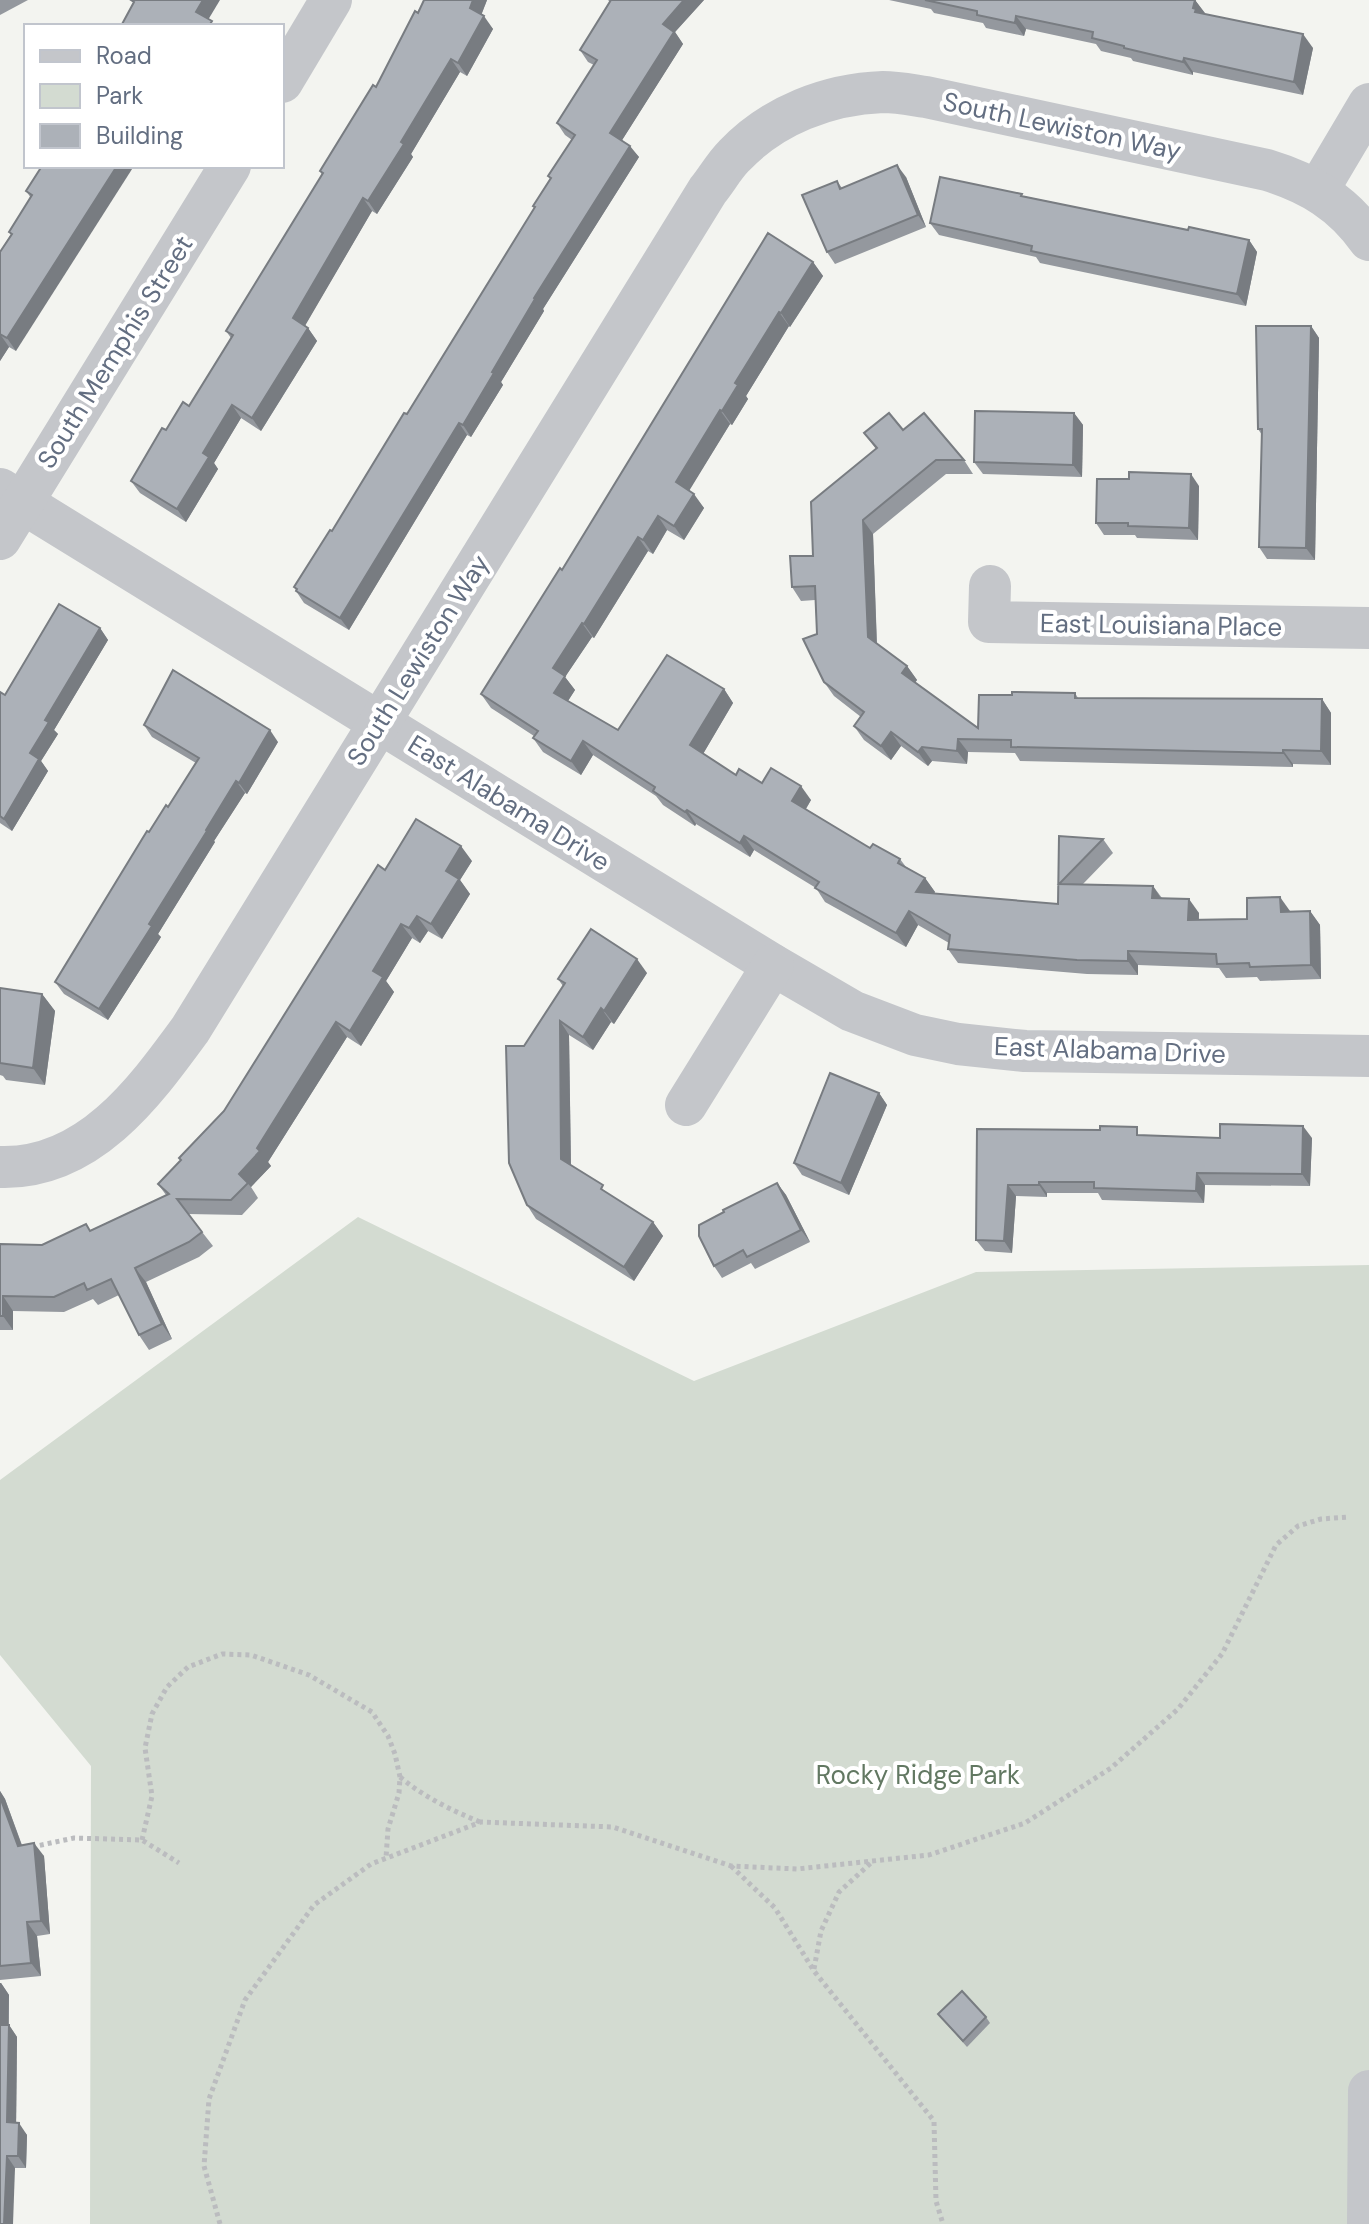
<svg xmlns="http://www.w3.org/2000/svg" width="1369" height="2224" font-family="'DM Sans',sans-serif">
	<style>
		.green { fill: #d3dbd1 }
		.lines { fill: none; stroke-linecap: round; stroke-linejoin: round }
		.path { stroke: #bbbcbf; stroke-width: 5; stroke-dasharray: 4 4; stroke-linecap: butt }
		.street { stroke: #c4c6ca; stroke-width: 42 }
		.wall { fill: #94989e }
		.shaded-wall { fill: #787c81 }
		.building { fill: #acb1b8; stroke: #787c81; stroke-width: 2 }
		.labels { text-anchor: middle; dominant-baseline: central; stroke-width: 8; stroke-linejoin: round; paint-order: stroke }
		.street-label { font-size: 26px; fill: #636e81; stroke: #fff }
		.park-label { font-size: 26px; fill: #627862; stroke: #fff }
	</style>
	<rect width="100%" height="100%" fill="#f3f4f0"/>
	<path class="green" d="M358,1217L694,1381L976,1272L1369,1265V2224H90L91,1766L0,1655V1480Z"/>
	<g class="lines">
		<g class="path">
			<path d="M400,1777C424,1797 451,1810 480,1822"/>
			<path d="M142,1840L152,1796L145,1748L152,1714L167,1687L188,1667L222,1654L251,1655L309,1675L372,1712L388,1736L395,1754L400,1777L399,1793L388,1829L386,1858"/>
			<path d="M32,1847L74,1838L142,1840L179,1863"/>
			<path d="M731,1866L775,1908L814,1971L934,2121L936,2201L943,2224"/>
			<path d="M814,1969L821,1931L839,1892L872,1862"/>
			<path d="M220,2224L204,2166L209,2099L245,2000L314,1905L371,1864L481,1822L613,1827L731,1866L797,1869L929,1855L1025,1823L1111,1768L1178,1709L1222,1654L1276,1545L1298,1526L1321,1519L1349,1517"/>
		</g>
		<g class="street">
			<path d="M282,82L331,0"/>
			<path d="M1318,190L1369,104"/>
			<path d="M0,489L773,965L852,1011L915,1035L958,1044L1025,1051L1369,1056"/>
			<path d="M0,539L230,166"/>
			<path d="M990,586L989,622L1369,628"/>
			<path d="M686,1105L773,965"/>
			<path d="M0,1167C88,1170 144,1093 190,1030L708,190C717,179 724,166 734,156C773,115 828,94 883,92C898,92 912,95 926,97L1267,170C1310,183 1343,203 1369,240"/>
			<path d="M1368,2224L1369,2091"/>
		</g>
	</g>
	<g class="wall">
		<path d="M0,0H28L0,15Z"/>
		<path d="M424,0H487L481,15L493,29L467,76L460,72L411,154L413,157L377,214L372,211L305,325L308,328L317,341L261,431L241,418L214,463L218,469L186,522L140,493L131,481L166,430L189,406L231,338L226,331L322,175L320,171L376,87Z"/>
		<path d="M608,0H704L675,32L683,44L622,140L639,157L543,309L544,311L501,382L503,385L471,437L467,435L349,630L304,603L296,591V590L294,587L332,531L407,414L535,208L533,206L550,179L548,176L572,140L565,135L557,123L594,65L588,62L580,50L610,2Z"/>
		<path d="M889,0H1195L1205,14L1313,48L1303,95L1193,72V75L1133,61L1131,58L1101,51L1096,44L1026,29L1024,36L986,28L983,23L934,13L931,9Z"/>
		<path d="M42,166L16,351L9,347L0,361V252L11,234L9,232L31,198L26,191Z"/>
		<path d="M906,177L926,227L835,264L827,252L837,181L842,188Z"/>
		<path d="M1023,196L1188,230L1249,240L1257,252L1246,306L1040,263L1036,257L939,235L930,223Z"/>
		<path d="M813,262L823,276L790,327L789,326L746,396L748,399L732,425L730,424L689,490L704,508L684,540L667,530L653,554L648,551L594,638L592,637L565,677L575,690L568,701L618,730L724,689L733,703L703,754L736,775L811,800L806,809L870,848L900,859L906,867L925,878L935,892L934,893L1058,904L1059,836L1103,839L1113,853L1082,885L1153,886L1162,898L1199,913V920L1247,919L1290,912L1310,911L1320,925L1321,979L1260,981L1257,977L1226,978L1219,968L1138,965V975L1087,974L958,963L948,949L949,943L918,925L906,947L825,902L816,888L754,850L750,857L696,824L695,826L663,805L656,796L593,755L581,775L543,752L533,738L534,736L491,708L481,694L562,570Z"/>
		<path d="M1311,326L1319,338L1315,560L1267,559L1259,547L1262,435L1258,429Z"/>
		<path d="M1074,413L1083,425L1082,477L983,474L974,462Z"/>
		<path d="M903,430L964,460L973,474H946L873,534L877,644L907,666L917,680L915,682L978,728L1012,695L1075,693L1078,698L1322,699L1331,713V765L1293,764V767L1020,761L1015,753L968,752L967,764L932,761L928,766L901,746L891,760L864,740L854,726L861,717L834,696L824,682L817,634L815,600L801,601L792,587L813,556L876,449L864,433Z"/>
		<path d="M1199,486L1198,540L1137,538L1135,535H1104L1096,523Z"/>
		<path d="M100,628L108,640L54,730L58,734L41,761L48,771L12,831L0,823V692L5,695Z"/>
		<path d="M144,725L278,742L247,794L245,793L214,841L215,842L158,934L161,937L108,1020L64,994L55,982L149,832L168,807L196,763L152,737Z"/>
		<path d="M472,861L460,880L470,894L442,939L428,931L420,943L412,938L386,981L394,992L361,1046L347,1037L268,1162L271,1166L251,1187L258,1198L242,1215L188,1214L213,1246L199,1257L146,1282L172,1339L149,1350L139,1335L119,1295L98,1305L93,1299L64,1312L13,1311V1330H0V1244L42,1245L91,1230L166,1195L158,1184L181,1161L224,1111L385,870Z"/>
		<path d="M647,973L614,1024L611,1022L593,1050L569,1035L571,1165L610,1195L653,1222L663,1236L634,1281L536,1219L527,1205L524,1046L563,986L558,979Z"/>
		<path d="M0,988L42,994L55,1011L45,1085L6,1080L3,1076L0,1075Z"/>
		<path d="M879,1093L887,1105L849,1195L802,1175L794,1163Z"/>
		<path d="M977,1129L1220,1138H1312L1310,1186L1205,1185L1204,1203L1102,1200L1098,1193H1047V1197L1016,1196L1012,1253L985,1251L976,1240Z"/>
		<path d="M777,1183L786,1195L810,1242L755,1269L751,1263L722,1278L714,1266Z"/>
		<path d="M0,1791L5,1799L22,1845L44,1856L50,1934L37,1936L41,1976L0,1980Z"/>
		<path d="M1,1983L9,1995V2025L17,2037L16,2123L27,2135L26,2168H15L0,2224Z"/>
		<path d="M938,2014L986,2017L990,2023L967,2047Z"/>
	</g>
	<g class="shaded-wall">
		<path d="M203,0H220L205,25L196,12Z"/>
		<path d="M473,0H487L479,21L470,8Z"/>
		<path d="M684,0H704L675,32L683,44L619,145L610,133L663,24Z"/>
		<path d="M1195,0L1205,13L1203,20L1204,25L1193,8Z"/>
		<path d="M484,16L493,29L467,76L458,63Z"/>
		<path d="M1016,16L1026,29L1024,36L1015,23Z"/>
		<path d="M1303,34L1313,48L1303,95L1294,82Z"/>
		<path d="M1184,58L1193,72V75L1183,62Z"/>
		<path d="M451,59L460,72L411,154L413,157L377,214L368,201L401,142Z"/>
		<path d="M630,146L639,157L543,309L544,311L501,382L503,385L471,437L463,425L492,372L534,298Z"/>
		<path d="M897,165L906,177L926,227L918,215Z"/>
		<path d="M117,166H134L16,351L7,338Z"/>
		<path d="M363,198L372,211L302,331L293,318Z"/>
		<path d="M1249,240L1257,252L1246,306L1237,294Z"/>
		<path d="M813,262L823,276L790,327L781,313Z"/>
		<path d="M779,312L789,326L746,396L748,399L732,425L722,411L735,383Z"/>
		<path d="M1311,326L1319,338L1315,560L1306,548Z"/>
		<path d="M308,328L317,341L261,431L252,418Z"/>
		<path d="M0,334L9,347L0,361Z"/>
		<path d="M232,405L241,418L214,463L218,469L186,522L177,509L203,453Z"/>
		<path d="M720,410L730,424L686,496L676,482Z"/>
		<path d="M1074,413L1083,425L1082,477L1073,465Z"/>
		<path d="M459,423L467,435L349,630L340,618Z"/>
		<path d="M1191,474L1199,486L1198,540L1189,528Z"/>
		<path d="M694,494L704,508L684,540L674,526Z"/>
		<path d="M658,516L667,530L653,554L643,540Z"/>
		<path d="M863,520L873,534L877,651L868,637Z"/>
		<path d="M638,537L648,551L594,638L584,624Z"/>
		<path d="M582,623L592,637L565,677L575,690L564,707L554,693L553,668Z"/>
		<path d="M100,628L108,640L54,730L58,734L41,761L48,771L12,831L4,819L30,753L45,720Z"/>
		<path d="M907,666L917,680L912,687L902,673Z"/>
		<path d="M724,689L733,703L700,759L690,745Z"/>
		<path d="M1322,699L1331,713V765L1321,751Z"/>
		<path d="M270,730L278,742L247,794L239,783Z"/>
		<path d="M891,732L901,746L891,760L881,746Z"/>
		<path d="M958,739L968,752L967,764L957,751Z"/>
		<path d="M583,741L593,755L581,775L571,761Z"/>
		<path d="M922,747L932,761L928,766L918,752Z"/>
		<path d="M1283,750L1293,764V767L1283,753Z"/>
		<path d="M236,781L245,793L214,841L215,842L158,934L161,937L108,1020L99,1009L206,830Z"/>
		<path d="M801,786L811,800L802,815L792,801Z"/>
		<path d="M687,810L696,824L695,826L685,812Z"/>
		<path d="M744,836L754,850L750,857L740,843Z"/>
		<path d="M461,846L472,861L460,880L470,894L442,939L431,924L446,871Z"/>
		<path d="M925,878L935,892L926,906L916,892Z"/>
		<path d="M1153,886L1162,900L1152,898Z"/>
		<path d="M1280,897L1290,911L1291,926L1281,912Z"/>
		<path d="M1189,899L1199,913L1198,934L1188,920Z"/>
		<path d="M909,911L918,925L906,947L896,933Z"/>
		<path d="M1310,911L1320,925L1321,979L1311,965Z"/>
		<path d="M417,916L428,931L420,943L409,928Z"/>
		<path d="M401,924L412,938L386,981L394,992L361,1046L350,1031L373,971Z"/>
		<path d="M1128,951L1138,965V975L1128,961Z"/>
		<path d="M637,959L647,973L614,1024L604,1011Z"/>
		<path d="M42,994L55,1011L45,1085L33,1068Z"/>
		<path d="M601,1008L611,1022L593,1050L583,1037Z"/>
		<path d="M560,1021L569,1035L571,1173L561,1159Z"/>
		<path d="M336,1022L347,1037L268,1162L271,1166L251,1187L239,1174L257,1148Z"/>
		<path d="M879,1093L887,1105L849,1195L841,1183Z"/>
		<path d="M1303,1126L1312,1138L1310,1186L1302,1174Z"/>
		<path d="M1197,1173L1205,1185L1204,1203L1196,1191Z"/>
		<path d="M1039,1182L1047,1193V1197L1039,1185Z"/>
		<path d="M777,1183L786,1195L810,1242L801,1230Z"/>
		<path d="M1008,1185L1016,1196L1012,1253L1004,1241Z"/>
		<path d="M653,1222L663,1236L634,1281L624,1267Z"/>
		<path d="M135,1268L146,1282L172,1339L162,1324Z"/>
		<path d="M3,1296L13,1311V1330L3,1316Z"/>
		<path d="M0,1791L5,1799L27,1860L18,1846L0,1797Z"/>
		<path d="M34,1843L44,1856L50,1934L41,1921Z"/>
		<path d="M27,1922L37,1936L41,1976L31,1963Z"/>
		<path d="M1,1983L9,1995L8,2037L0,2025Z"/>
		<path d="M9,2025L17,2037L16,2134L7,2122Z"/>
		<path d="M19,2123L27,2135L26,2168L18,2156Z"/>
		<path d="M7,2156L15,2168L13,2224H4Z"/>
	</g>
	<g class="building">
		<path d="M131,0H203L196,12L212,21L209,26H121L134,2Z"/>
		<path d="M424,0H473L470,8L484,16L458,63L451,59L401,142L404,144L368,201L363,198L293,318L308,328L252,418L232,405L203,453L209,457L177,509L131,481L162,428L166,430L183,402L189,406L233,335L226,331L323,173L320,171L373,85L376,87L415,11L418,13Z"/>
		<path d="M611,0H684L663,24L674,32L610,133L630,146L534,298L535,299L492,372L494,373L463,425L459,423L340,618L296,591L297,589L294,587L330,530L332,531L404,413L407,414L535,207L533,206L551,178L548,176L575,135L557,123L597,60L580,50Z"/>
		<path d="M925,0H1195L1193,8L1196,9L1195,12L1303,34L1294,82L1184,58L1183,62L1124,48V46L1092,38L1093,32L1016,16L1015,23L977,15V11Z"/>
		<path d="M897,165L918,215L827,252L802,195L837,181L840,189Z"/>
		<path d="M42,166H117L7,338L0,334V252L12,234L9,232L32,195L26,191Z"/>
		<path d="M940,177L1022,194L1021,196L1188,230L1189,227L1249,240L1237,294L1031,251L1032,246L930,223Z"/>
		<path d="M768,233L813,262L781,313L779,312L735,383L738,385L722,411L720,410L676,482L694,494L674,526L658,516L643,540L638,537L584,624L582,623L553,668L565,676L554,693L618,730L667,655L724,689L690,745L736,775L739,769L762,783L771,768L801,786L792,801L870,848L873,844L900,859L898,863L925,878L916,892L1058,904L1059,836L1103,839L1059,884L1153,886L1152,898L1189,899L1188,920L1247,919V898L1280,897L1281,912L1310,911L1311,965L1250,967L1249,963L1217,964L1216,954L1128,951V961L1077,960L948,949L950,935L909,911L896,933L815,888L819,882L744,836L740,843L687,810L685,812L653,791L655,787L583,741L571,761L533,738L538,731L481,694L560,568L562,570Z"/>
		<path d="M1256,326H1311L1306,548L1259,547L1262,429H1258Z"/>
		<path d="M975,411L1074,413L1073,465L974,462Z"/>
		<path d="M889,413L903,430L924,413L964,460H936L863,520L868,637L907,666L902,673L978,728L979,695H1012V692L1075,693V698L1322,699L1321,751L1283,750V753L1011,747V740L958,739L957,751L922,747L918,752L891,732L881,746L854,726L864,712L824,682L803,639L817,634L815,586L792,587L790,556H813L811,502L877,448L864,433Z"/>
		<path d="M1129,472L1191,474L1189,528L1128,526V523H1096L1097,479H1129Z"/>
		<path d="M59,604L100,628L45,720L49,722L30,753L39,759L4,819L0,816V692L5,695Z"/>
		<path d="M173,670L270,730L239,783L236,781L206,830L207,831L149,924L152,926L99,1009L55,982L147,831L149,832L166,805L168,807L199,758L144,725Z"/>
		<path d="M416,819L461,846L446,871L459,879L431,924L417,916L409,928L401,924L373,971L383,977L350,1031L336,1022L257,1148L260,1151L239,1174L248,1183L231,1200L177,1199L202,1232L189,1242L135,1268L162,1324L139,1335L111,1279L87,1290L84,1283L54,1297L3,1296V1316H0V1244L42,1245L86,1224L90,1231L169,1194L158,1184L181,1160L179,1158L224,1111L378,865L385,870Z"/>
		<path d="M591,929L637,959L604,1011L601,1008L583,1037L560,1021L561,1159L603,1185L601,1189L653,1222L624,1267L527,1205L509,1163L506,1046H524L565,983L558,979Z"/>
		<path d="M0,988L42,994L33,1068L0,1063Z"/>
		<path d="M830,1073L879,1093L841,1183L794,1163Z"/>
		<path d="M1220,1124L1303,1126L1302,1174L1197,1173L1196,1191L1094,1188V1182H1039V1185H1008L1004,1241L976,1240L977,1129L1100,1130V1126L1137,1127V1135L1220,1138Z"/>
		<path d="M777,1183L801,1230L747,1257L743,1250L714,1266L699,1236V1225L724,1212L723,1210Z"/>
		<path d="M0,1797L18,1846L34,1843L41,1921L27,1922L31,1963L0,1966Z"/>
		<path d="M0,1983V2025H9L7,2122L19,2123L18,2156H7L4,2224H0Z"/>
		<path d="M962,1991L986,2017L963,2041L938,2014Z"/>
	</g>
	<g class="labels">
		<g class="street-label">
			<text transform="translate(1062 126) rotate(12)">South Lewiston Way</text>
			<text transform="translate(115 352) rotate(-58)">South Memphis Street</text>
			<text transform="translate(1161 625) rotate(1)">East Louisiana Place</text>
			<text transform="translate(418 660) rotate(-58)">South Lewiston Way</text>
			<text transform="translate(509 803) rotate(32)">East Alabama Drive</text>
			<text transform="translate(1110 1050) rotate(2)">East Alabama Drive</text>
		</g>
		<g class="park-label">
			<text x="918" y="1775">Rocky Ridge Park</text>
		</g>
	</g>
	<rect x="24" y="24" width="260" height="144" fill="#ffffff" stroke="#c1c5cd" stroke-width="2"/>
	<rect x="40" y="50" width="40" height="12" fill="#c4c6ca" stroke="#c1c5cd" stroke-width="2"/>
	<text x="96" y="64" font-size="24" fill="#636e81">Road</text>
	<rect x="40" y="84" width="40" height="24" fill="#d3dbd1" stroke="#c1c5cd" stroke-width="2"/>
	<text x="96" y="104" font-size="24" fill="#636e81">Park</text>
	<rect x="40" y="124" width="40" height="24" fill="#acb1b8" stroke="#c1c5cd" stroke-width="2"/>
	<text x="96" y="144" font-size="24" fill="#636e81">Building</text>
</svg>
